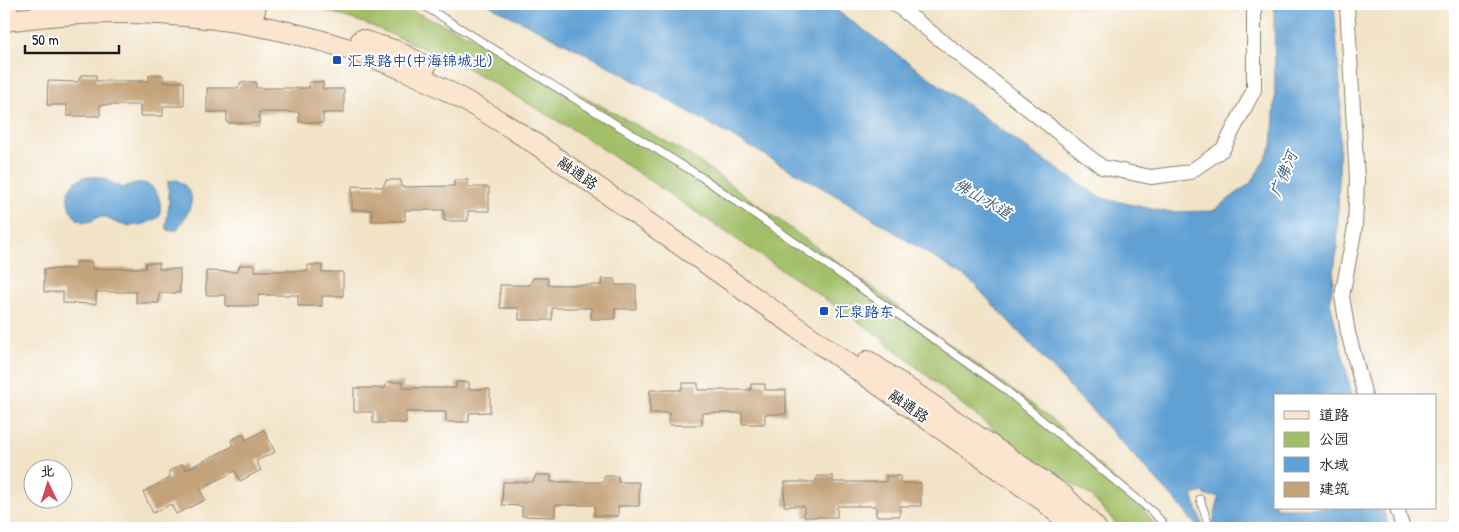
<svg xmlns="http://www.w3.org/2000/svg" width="1459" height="532" font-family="'Patrick Hand','LXGW WenKai TC',sans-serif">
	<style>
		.green { fill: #a2bf67; stroke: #5f6e42 }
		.water { fill: #61a0d3; stroke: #3e5e78 }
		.building { fill: #c4a37a }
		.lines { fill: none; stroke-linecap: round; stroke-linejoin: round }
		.service-casing { stroke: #878072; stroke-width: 9 }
		.minor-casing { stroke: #878072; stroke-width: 16 }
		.secondary-casing { stroke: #878072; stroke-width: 22 }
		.service { stroke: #fff; stroke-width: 7 }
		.minor { stroke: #fff; stroke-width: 14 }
		.secondary { stroke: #fce5cf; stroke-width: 20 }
		.transit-dot { fill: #1a4fb4; stroke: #fff; stroke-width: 2 }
		.labels { text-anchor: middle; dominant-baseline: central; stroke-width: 4; stroke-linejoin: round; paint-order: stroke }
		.transit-label { font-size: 15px; fill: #164399; stroke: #fff; text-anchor: start }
		.street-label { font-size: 15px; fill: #1c1c1c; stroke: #fff }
		.water-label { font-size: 16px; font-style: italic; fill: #3e5e78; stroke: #fff }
	</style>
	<rect width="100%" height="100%" fill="#fff"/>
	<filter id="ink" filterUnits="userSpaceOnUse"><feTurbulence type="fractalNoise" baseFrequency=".02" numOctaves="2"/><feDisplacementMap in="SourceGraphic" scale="10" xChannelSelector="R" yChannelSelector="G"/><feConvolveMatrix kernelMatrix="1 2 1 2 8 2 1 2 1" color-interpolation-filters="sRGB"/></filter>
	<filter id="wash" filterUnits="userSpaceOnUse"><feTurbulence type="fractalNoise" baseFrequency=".0096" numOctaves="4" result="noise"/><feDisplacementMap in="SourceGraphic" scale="20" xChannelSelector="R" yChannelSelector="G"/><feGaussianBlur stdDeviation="1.12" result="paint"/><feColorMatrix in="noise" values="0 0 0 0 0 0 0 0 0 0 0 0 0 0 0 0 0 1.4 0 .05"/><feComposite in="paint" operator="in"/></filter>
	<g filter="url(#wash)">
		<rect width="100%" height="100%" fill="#f2e3c7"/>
		<path class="green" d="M305,4H396L489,44L687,153L1052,419L1142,507L1157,528H1120L1091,496L1012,445L871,330L582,135L462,65L367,24Z"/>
		<g class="water">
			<path d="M487,4H828L1032,152L1101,198L1166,212L1213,211L1252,182L1272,146L1275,98L1274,4H1334L1341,102L1337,249L1330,301L1352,396H1275V508H1383L1389,528H1217L1213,523L1219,496H1206L1204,492L1192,495L1203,526L1198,528L1177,502L971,281L847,202L598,60Z"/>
			<path d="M84,177H101L122,188C128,186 134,182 141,183C158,184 163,203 159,217C143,227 122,230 107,217H98C76,235 59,199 73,184C76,181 81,179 84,177Z"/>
			<path d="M177,180C203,195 188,212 177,230L169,231L166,227L169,202L168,181Z"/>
		</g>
		<g id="blocks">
			<g class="building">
				<path d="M81,75H96V81H149V75H163V82H184V106H163V116H140V105H100V116H67V105H47L48,81L78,82Z"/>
				<path d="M241,82H256V88H309V82H323V89H344V113H323V123L299,122V112H259V123H227V112H207V88H238Z"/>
				<path d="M386,180H401V187L454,186V180H468V187H489V211H468V221H444V210H405V221H372V210H352V186L383,187Z"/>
				<path d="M77,262H92V269L146,268L145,263H159V269H180V293H159V303H136V292H96V304L63,303V292H44V269H75Z"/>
				<path d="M240,265H255V271H308V265H322V272H343V296H322V306H298V295H258V306H226V295H206V271L237,272Z"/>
				<path d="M533,278H548V285H602L601,279H615V285H636V309H615V319H591L592,308H552V320H519V308H500V285H530Z"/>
				<path d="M387,382H403V388H456V382H469V389H490V412L469,413V422H446V412H406V423H373V412H354V388H385Z"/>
				<path d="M683,383H698V390H751V384H765V390H786V414H765V424H742V413H702V425H669V413H650V390H681Z"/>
				<path d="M264,430L275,452L256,461L261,470L240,481L235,471L200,489L205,500L176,514L171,504L153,513L143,492L170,478L169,471L183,464L186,470L233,446L231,440L243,434L246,440Z"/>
				<path d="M536,475H551V482H604V476H618V482H639V506H618V516H594L595,505H555V517L522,516V506L502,505L503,482H533Z"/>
				<path d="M818,476H833V482H886V476H900V483H921V506H900V516H876V506H837V517H804V506H784L785,482H815Z"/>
			</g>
		</g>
	</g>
	<g filter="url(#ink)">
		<use href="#blocks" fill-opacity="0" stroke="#878072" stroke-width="1"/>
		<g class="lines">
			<g class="service-casing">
				<g id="service">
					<path d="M421,4L703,178L1002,387L1154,513L1167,528"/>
					<path d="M1200,499L1210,528"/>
				</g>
			</g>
			<g class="minor-casing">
				<g id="minor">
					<path d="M895,4L1102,167L1151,177L1190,172L1223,149L1254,90V4"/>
					<path d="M1347,4L1357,180L1355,227L1342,296L1348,333L1365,396"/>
					<path d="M1397,508L1403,528"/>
				</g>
			</g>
			<g class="secondary-casing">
				<g id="secondary">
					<path d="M4,4H8"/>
					<path d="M209,4L255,11"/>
					<path d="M4,21C139,2 278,16 404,70C457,93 505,123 552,155L1045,502L1074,528"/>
					<path d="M361,40L394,50L426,66"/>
					<path d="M868,361L1063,495L1096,528"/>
				</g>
			</g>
			<use href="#service" class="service"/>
			<use href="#minor" class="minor"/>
			<use href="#secondary" class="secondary"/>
		</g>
	</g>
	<g class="transit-dot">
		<rect x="332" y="55" width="10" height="10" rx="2.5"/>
		<rect x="819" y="306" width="10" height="10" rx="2.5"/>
	</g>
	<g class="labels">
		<g class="transit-label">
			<text x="347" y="60">汇泉路中(中海锦城北)</text>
			<text x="834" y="311">汇泉路东</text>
		</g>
		<g class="street-label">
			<text transform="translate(578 173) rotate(35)">融通路</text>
			<text transform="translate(909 406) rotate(35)">融通路</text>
		</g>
		<g class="water-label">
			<text transform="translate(1283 174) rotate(-68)">广佛河</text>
			<text transform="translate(983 198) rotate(30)">佛山水道</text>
		</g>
	</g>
	<rect width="1459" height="532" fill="none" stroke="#fff" stroke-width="20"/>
	<rect x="1274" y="394" width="162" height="115" fill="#ffffff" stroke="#a4a4a4"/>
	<rect x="1284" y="411" width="25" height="8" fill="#fce5cf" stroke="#a4a4a4"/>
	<text x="1319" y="420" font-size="15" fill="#1c1c1c">道路</text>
	<rect x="1284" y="432" width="25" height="15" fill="#a2bf67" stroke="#a4a4a4"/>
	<text x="1319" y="444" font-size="15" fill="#1c1c1c">公园</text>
	<rect x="1284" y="457" width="25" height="15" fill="#61a0d3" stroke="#a4a4a4"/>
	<text x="1319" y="470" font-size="15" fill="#1c1c1c">水域</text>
	<rect x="1284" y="482" width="25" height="15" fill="#c4a37a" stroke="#a4a4a4"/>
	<text x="1319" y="494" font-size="15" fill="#1c1c1c">建筑</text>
	<g transform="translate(48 484) rotate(356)"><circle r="24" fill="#ffffff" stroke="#a4a4a4"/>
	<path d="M0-4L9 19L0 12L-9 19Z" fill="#d1495b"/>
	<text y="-8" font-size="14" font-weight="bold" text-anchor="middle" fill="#1c1c1c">北</text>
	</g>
	<path d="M25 45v8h94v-8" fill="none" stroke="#1c1c1c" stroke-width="2.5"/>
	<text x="32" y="45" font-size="15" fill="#1c1c1c" stroke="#ffffff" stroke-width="4" paint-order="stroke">50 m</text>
</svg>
